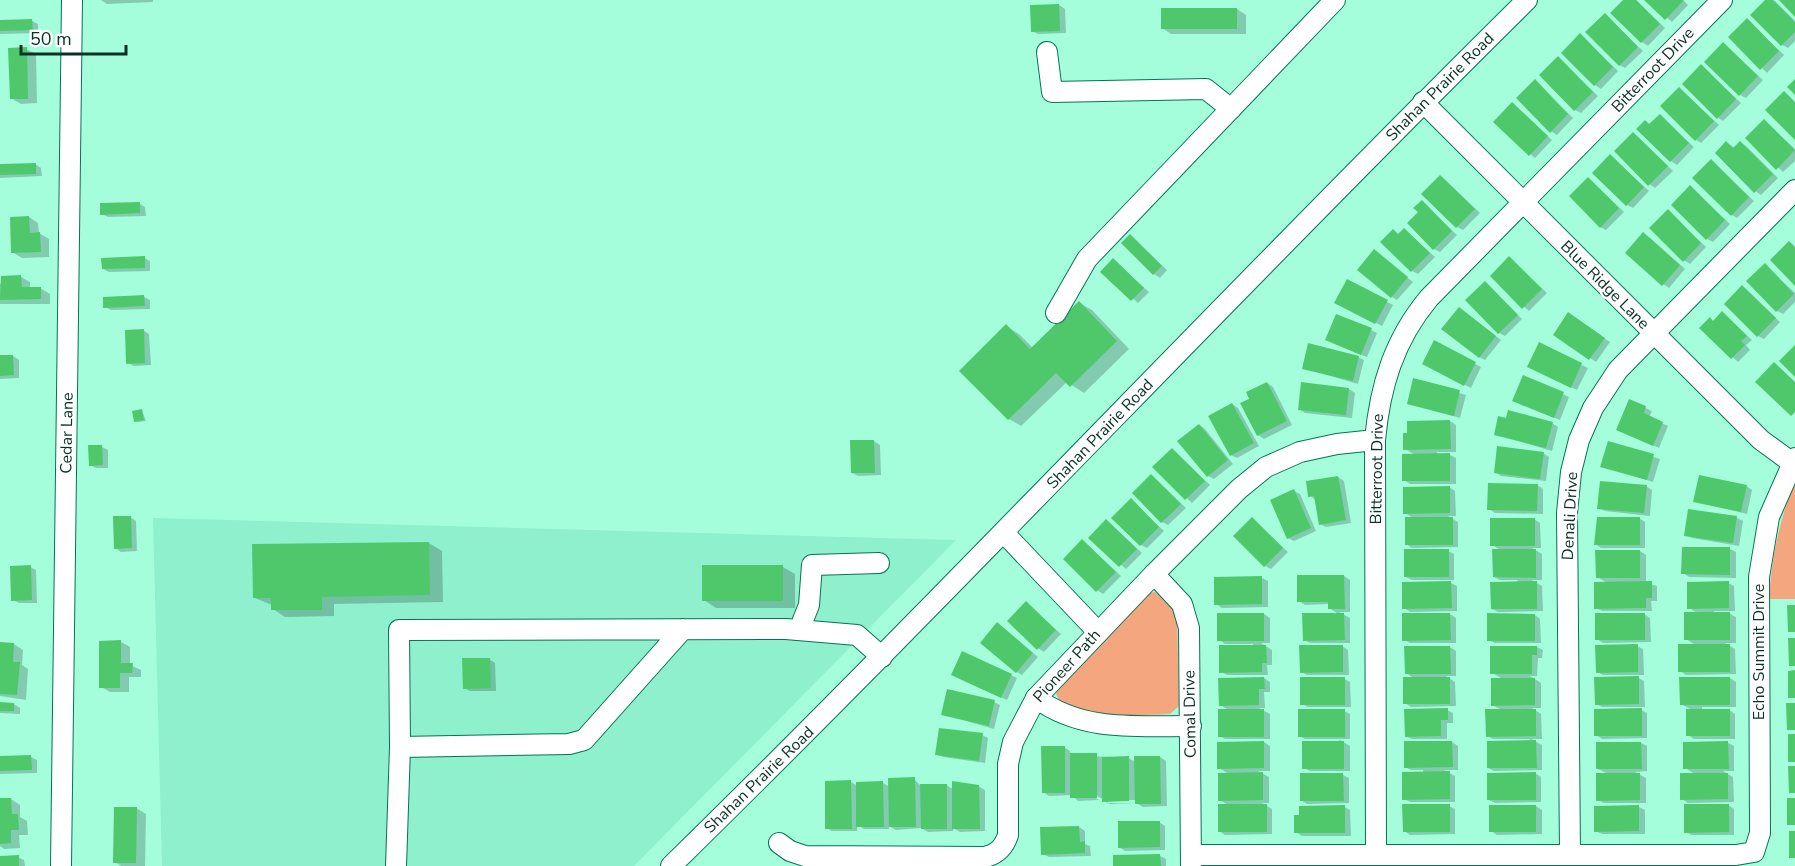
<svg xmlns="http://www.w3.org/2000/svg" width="1795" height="866" font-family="'Nunito Sans',sans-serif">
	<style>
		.built { fill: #8ef0cd }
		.green { fill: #f4a67e }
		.shadow { fill: #0003 }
		.building { fill: #4fc86c }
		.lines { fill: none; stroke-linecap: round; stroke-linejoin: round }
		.minor-casing { stroke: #047357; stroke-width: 22 }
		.minor { stroke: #fff; stroke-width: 20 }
		.labels { text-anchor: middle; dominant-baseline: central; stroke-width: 5; stroke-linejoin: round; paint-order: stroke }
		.street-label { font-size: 16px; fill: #093125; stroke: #fff }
	</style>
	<rect width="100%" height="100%" fill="#a4fedc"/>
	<path class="built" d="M153,518L956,540L634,866H162Z"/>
	<g class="green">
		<path d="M1795,480V599H1769C1772,555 1779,522 1795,480Z"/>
		<path d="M1155,592L1177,612L1179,706L1170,714C1132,716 1093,718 1059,700L1053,687L1147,593Z"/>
	</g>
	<g class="shadow">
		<path d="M101,0H153V2L107,4Z"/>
		<path d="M1625,0H1636L1665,28L1648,46L1642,42Z"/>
		<path d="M1646,0H1683L1688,5L1672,22Z"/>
		<path d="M1767,0L1775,1L1795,21V41L1788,48L1782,45Z"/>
		<path d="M1059,5L1065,9L1066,33L1038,34L1032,31Z"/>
		<path d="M1162,9H1237L1246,15V34H1171L1162,28Z"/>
		<path d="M1605,15L1643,51L1625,68L1619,65Z"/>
		<path d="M1747,20L1784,55L1767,73L1730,37Z"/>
		<path d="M32,21L38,24V33L0,34V22Z"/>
		<path d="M1580,35L1618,71L1601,89L1595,85Z"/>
		<path d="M1723,44L1763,80L1746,98L1740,95Z"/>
		<path d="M26,49L36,54L37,103L21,104L11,98Z"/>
		<path d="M1558,58L1598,96L1581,113L1575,110Z"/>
		<path d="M1701,66L1741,103L1723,121L1717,117Z"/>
		<path d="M1535,81L1573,118L1557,135L1551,131Z"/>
		<path d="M1679,88L1719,125L1701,143L1695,139Z"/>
		<path d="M1512,104L1552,140L1535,158L1530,154Z"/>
		<path d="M1660,116L1694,147L1677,165L1671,161L1646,122L1651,125Z"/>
		<path d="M1764,121L1795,149V161L1783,172L1747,138Z"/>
		<path d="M1634,134L1673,171L1655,188L1649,184Z"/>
		<path d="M1727,143L1735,148L1741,143L1746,146L1778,178L1761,195L1755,191Z"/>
		<path d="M1610,156L1649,191L1633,208L1627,205Z"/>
		<path d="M1711,161L1754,201L1737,218L1732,215Z"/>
		<path d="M35,164L41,168L42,176L0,178V166Z"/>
		<path d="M1441,176L1480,213L1463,230L1457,227Z"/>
		<path d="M1589,179L1624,212L1606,230L1600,227Z"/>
		<path d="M1690,187L1730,224L1713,242L1707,239Z"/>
		<path d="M1422,202L1457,235L1440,252L1434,249Z"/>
		<path d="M140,204L145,207L146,216L108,217L102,214Z"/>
		<path d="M1668,211L1706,247L1690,264L1684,260Z"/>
		<path d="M29,217L38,223L39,233L49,239V257L22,258L12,252Z"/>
		<path d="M1405,230L1435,257L1418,274L1412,271L1393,231L1400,235Z"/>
		<path d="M1131,236L1167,270L1160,278L1154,274Z"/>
		<path d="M1649,237L1685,269L1669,288L1663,284Z"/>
		<path d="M1374,251L1413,282L1397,300L1392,297Z"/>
		<path d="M144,258L150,261V271L109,272L103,269Z"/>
		<path d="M1509,258L1547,293L1529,311L1492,276Z"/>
		<path d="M1113,260L1149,292L1138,303L1102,272Z"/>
		<path d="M1765,265L1795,293V302L1783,314L1777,311Z"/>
		<path d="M21,277L30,282V288H40L50,294V304H0V284Z"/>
		<path d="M1347,281L1393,305L1382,326L1336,303Z"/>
		<path d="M1485,283L1522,319L1505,336L1499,333Z"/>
		<path d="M1742,287L1780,322L1764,339L1758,336Z"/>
		<path d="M144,297L150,300V309L111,310L105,307Z"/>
		<path d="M1079,303L1092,310L1129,349L1084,393L1067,382L1021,426L1009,419L1006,326L1019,334L1033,348Z"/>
		<path d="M1465,312L1501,340L1485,360L1479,357Z"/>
		<path d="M1723,313L1752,340L1746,345L1750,350L1738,362L1702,328L1714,322Z"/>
		<path d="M1574,318L1610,342L1596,362L1555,334Z"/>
		<path d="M143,330L149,334L151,365L134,366L128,363Z"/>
		<path d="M1371,330L1377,333L1367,357L1333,343Z"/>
		<path d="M1435,342L1481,367L1471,388L1424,364Z"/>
		<path d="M1539,344L1588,368L1577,390L1535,370Z"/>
		<path d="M13,356L19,360V378L0,379V357Z"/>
		<path d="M1358,357L1364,360L1358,384L1303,368Z"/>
		<path d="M1524,377L1569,397L1560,420L1520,404Z"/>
		<path d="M1414,380L1466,395L1460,418L1408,404Z"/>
		<path d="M1267,383L1273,387L1292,425L1264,439L1258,435L1251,399Z"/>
		<path d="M1349,389L1355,393L1352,418L1305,413L1299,409Z"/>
		<path d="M1630,401L1652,411L1649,417L1668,426L1659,448L1624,433Z"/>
		<path d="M1232,404L1238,408L1259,446L1237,458L1231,455Z"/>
		<path d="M142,411L146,421L138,422L135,421Z"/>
		<path d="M1450,421L1456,425V452H1437V455H1450L1456,458V484H1410L1404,480L1415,455L1405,449Z"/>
		<path d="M1552,423L1558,427L1552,451L1495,434Z"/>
		<path d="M1199,425L1205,429L1233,464L1214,479L1208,476Z"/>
		<path d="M874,441L880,445L881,475L858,476L852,473Z"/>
		<path d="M1609,443L1660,459L1653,482L1602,466Z"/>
		<path d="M102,447L108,450V468H96L90,465Z"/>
		<path d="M1172,449L1210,485L1192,503L1154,467Z"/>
		<path d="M1543,453L1549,457L1546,481L1501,476L1495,472Z"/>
		<path d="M1151,475L1186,508L1168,525L1162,522Z"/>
		<path d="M1338,477L1344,481L1351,523L1326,527L1320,524L1316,500L1310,496Z"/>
		<path d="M1537,485L1543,489V514L1495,513L1489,509Z"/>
		<path d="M1646,486L1652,490L1650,516L1605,511L1599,508Z"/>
		<path d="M1746,486L1752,490L1747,514L1694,501Z"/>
		<path d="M1449,487L1455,491L1456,516H1448L1458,522V547L1412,548L1406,544L1415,519L1405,513Z"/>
		<path d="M1294,491L1300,494L1316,531L1294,541L1288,538Z"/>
		<path d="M1131,500L1164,531L1147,548L1141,545Z"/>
		<path d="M1690,511L1737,518L1743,521L1739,546L1692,538L1686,535Z"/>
		<path d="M130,517L136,521L137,551L121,552L115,548Z"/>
		<path d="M1639,518L1645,522V548H1601L1595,544Z"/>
		<path d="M1253,519L1288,552L1271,569L1265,566Z"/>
		<path d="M1534,519L1540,523L1541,548H1532L1542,554V580H1532L1542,586L1543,611L1498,612L1492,609L1518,580H1500L1494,577L1502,551L1492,545Z"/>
		<path d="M1107,521L1142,553L1126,569L1091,538Z"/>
		<path d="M1083,541L1121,576L1103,594L1097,590Z"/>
		<path d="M429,543L442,551L443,602L334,604V616L285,617L273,609L272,605L255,598L254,546Z"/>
		<path d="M1730,549L1736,552V578L1689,577L1683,573Z"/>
		<path d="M1448,551L1454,554V580H1412L1406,577Z"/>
		<path d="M1640,551L1646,555V583L1657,586V601H1651L1652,611H1602L1596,608L1607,583L1597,577Z"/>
		<path d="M30,567L36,570L37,603H19L13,600Z"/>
		<path d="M783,567L795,574V608H716L704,600Z"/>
		<path d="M1344,576L1350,580V612H1339L1350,618V643H1310L1304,640L1340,615L1329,608V604L1305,605L1299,601Z"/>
		<path d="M1262,578L1268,581V607L1222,608L1216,604Z"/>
		<path d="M1451,583L1457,586V611L1410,612L1404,608Z"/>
		<path d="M1728,583L1734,586L1735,611H1714V614H1730L1736,617V643H1725L1735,649L1736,674L1686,675L1680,671L1697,646L1686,639L1699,614L1689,608Z"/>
		<path d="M1026,603L1061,634L1044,652L1038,648Z"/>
		<path d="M1264,614L1270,618V643H1261L1272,650V665H1267L1268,675H1227L1221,672L1253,646V644H1225L1219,640Z"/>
		<path d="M1450,614L1456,618V643H1410L1404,640Z"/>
		<path d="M1644,614L1650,618L1651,642L1603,643L1597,639Z"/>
		<path d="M1535,615L1540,619L1541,643H1495L1489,640Z"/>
		<path d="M998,624L1038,657L1022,675L1017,672Z"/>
		<path d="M121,642L130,647V665L141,670V677H129V692H110L101,687Z"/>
		<path d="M0,643L14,644L23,650L22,665L28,669L26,700L0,696Z"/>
		<path d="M1342,646L1348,650L1349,675H1307L1301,672Z"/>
		<path d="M1637,646L1643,649L1644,675H1603L1597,672Z"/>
		<path d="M1450,647L1456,651V676H1446L1455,682L1456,706L1411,707L1405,703L1415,679L1406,673Z"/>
		<path d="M1537,647L1543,650L1542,658H1538L1537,676H1530L1541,683V708H1532L1541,714L1542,739H1531L1542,745V770L1494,771L1488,768L1530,742V739H1493L1487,736L1502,710L1492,705L1503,679L1492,673Z"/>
		<path d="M963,652L1017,678L1007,700L959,678Z"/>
		<path d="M489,659L495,663L496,691H470L464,688Z"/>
		<path d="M1635,676L1644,681L1645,707H1602L1596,704Z"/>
		<path d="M1264,678L1270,682V692H1264L1265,708H1259L1270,714V739H1225L1219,736L1230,711L1220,705Z"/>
		<path d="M1730,678L1736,682V707H1702V710H1729L1735,714V739H1694L1688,735L1692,710L1681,704Z"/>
		<path d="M1344,679L1350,682L1351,707H1308L1302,704Z"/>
		<path d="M994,702L1000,705L994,729L942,714Z"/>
		<path d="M0,703L14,704L20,708V714L0,713Z"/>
		<path d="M1447,710L1453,713V723H1447V739H1412L1406,736Z"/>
		<path d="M1641,710L1647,713V738L1602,739L1596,735Z"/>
		<path d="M1344,711L1350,714V739H1305L1299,736Z"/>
		<path d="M982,735L988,738L985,763L943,757L937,754Z"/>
		<path d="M1340,740L1350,746V771H1310L1304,768Z"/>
		<path d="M1264,742L1270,746V771H1258L1269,777V803H1262L1272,809V834L1225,835L1219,831L1230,806L1219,800L1229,774L1219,768Z"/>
		<path d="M1452,742L1458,746V770H1444L1455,776V802H1410L1404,799L1423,773V770H1411L1405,767Z"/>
		<path d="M1641,743L1647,746V771L1635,772L1646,778V803H1604L1598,800L1608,774L1598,769Z"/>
		<path d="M1728,743L1734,746V771H1723L1733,777L1734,802L1688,803L1682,799L1695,774L1685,768Z"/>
		<path d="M1064,747L1070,751V755L1128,758L1136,762L1160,757L1166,761L1167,806L1143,807L1136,803L1137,800H1108V803H1135L1110,804L1104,801V800L1092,793L1090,795L1099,800L1078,801L1072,795L1049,796L1043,792Z"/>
		<path d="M31,757L37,760V773L0,774V758Z"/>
		<path d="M1535,773L1541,777V802L1495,803L1489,800Z"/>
		<path d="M1343,775L1349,778V803L1307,804L1301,800Z"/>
		<path d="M914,779L920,785H946L953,789L978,786L985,790V831L960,832L953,828V831L928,832L921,828L896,830L889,826V829H864L857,825V831H832L826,828L851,782L858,786L883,783L890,787Z"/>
		<path d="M11,799L20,805V817L27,821L28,835H19L20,848L4,849L0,846V800Z"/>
		<path d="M1728,805L1734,809V835H1692L1686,832Z"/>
		<path d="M1449,806L1455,809V834L1410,835L1404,831Z"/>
		<path d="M1536,806L1542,810V834L1497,835L1491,831Z"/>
		<path d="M1344,807L1350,810L1351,836H1302L1296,832Z"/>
		<path d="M1596,807H1639L1645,810V834H1602L1596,831Z"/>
		<path d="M136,808L146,814L145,866H121L115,862Z"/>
		<path d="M1159,822L1165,826V850L1125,851L1119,847Z"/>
		<path d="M1079,827L1085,831V844L1090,846L1091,856L1049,857L1043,854Z"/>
		<path d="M1160,856L1166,859V866H1115Z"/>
		<path d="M0,857H18L24,860L25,866H0Z"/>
	</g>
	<g class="building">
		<path d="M1623,0H1636L1660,24L1641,43L1610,13Z"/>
		<path d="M1644,0H1684L1665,20Z"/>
		<path d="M1765,0H1773L1795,22V32L1781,46L1750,15Z"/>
		<path d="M1779,0H1795V17Z"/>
		<path d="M1059,4L1060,31L1031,32L1030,5Z"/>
		<rect x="1161" y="8" width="76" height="21"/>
		<path d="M1605,13L1638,47L1619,66L1585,32Z"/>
		<path d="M1747,18L1779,51L1760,70L1728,37Z"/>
		<path d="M32,19L33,30L0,31V20Z"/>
		<path d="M1580,33L1613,67L1594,86L1561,53Z"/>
		<path d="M1723,42L1758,76L1739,96L1704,62Z"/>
		<path d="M27,47L28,99H10L8,48Z"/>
		<path d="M1558,56L1593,92L1574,111L1539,75Z"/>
		<path d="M1701,64L1736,99L1717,119L1682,84Z"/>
		<path d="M1535,79L1568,114L1550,133L1516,98Z"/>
		<path d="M1795,79V95L1787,87Z"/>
		<path d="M1679,87L1714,121L1695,141L1660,106Z"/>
		<path d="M1784,91L1795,102V140L1765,110Z"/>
		<path d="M1512,102L1548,136L1529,156L1493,122Z"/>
		<path d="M1660,114L1689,143L1670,162L1636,129L1645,120L1649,124Z"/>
		<path d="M1764,119L1795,150L1776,170L1745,138Z"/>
		<path d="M1633,132L1668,166L1648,186L1614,151Z"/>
		<path d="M1726,141L1733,148L1740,141L1773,174L1754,193L1715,153Z"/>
		<path d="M1610,154L1644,187L1626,206L1592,173Z"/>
		<path d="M1711,159L1749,197L1731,216L1692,178Z"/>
		<path d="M36,163V174L0,175V164Z"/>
		<path d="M1440,175L1475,209L1456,228L1421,194Z"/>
		<path d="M1588,177L1619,208L1600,228L1569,196Z"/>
		<path d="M1690,185L1725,220L1706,240L1671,205Z"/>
		<path d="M1422,200L1452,231L1433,250L1407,223L1418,212L1413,208Z"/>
		<path d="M140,202V213L100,215V203Z"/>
		<path d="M1668,209L1701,243L1683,262L1649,228Z"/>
		<path d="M29,216L30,233L40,232L41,252L11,253L10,217Z"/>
		<path d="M1404,228L1430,253L1411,272L1380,242L1393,229L1398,234Z"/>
		<path d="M1643,232L1680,265L1662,286L1625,253Z"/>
		<path d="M1130,234L1162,266L1153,275L1121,243Z"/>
		<path d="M1789,241L1795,247V286L1770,260Z"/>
		<path d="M1374,249L1408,277L1391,298L1357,270Z"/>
		<path d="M145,256V268L102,269L101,258Z"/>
		<path d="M1509,256L1542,289L1522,309L1490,276Z"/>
		<path d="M1113,258L1144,288L1131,301L1100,272Z"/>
		<path d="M1765,263L1794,294L1776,312L1746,281Z"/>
		<path d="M21,275L22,287H41V299L0,300L1,276Z"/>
		<path d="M1347,279L1388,300L1375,324L1334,303Z"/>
		<path d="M1485,281L1518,315L1498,334L1465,300Z"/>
		<path d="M1742,285L1776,318L1757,337L1724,304Z"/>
		<path d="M144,295L145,306L103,308V297Z"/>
		<path d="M1079,301L1117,341L1070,387L1056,373L1008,420L959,371L1006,324L1030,349Z"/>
		<path d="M1459,307L1496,336L1479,358L1441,329Z"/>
		<path d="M1722,311L1747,336L1741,341L1745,345L1731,359L1699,328L1710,317L1713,321Z"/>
		<path d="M1568,312L1605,338L1589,360L1553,335Z"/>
		<path d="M1336,314L1372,328L1361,355L1325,340Z"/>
		<path d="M144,329L145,363L126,364L125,330Z"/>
		<path d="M1434,340L1476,362L1464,386L1422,364Z"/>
		<path d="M1539,342L1582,363L1571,388L1527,367Z"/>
		<path d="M1308,343L1359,356L1353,381L1302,369Z"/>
		<path d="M1795,345V377L1779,361Z"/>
		<path d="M0,355H13L14,375L0,376Z"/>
		<path d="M1774,362L1795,382V412L1791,416L1755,382Z"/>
		<path d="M1523,375L1564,392L1554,418L1512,401Z"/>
		<path d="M1413,378L1460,390L1454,416L1407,404Z"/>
		<path d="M1267,382L1287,421L1257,436L1240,403L1249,399L1246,392Z"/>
		<path d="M1301,382L1349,388L1346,415L1298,410Z"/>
		<path d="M1629,399L1646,406L1644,413L1663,422L1653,446L1616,430Z"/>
		<path d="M1232,403L1254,443L1230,456L1208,416Z"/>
		<path d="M142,409L144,420L134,422L132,411Z"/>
		<path d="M1508,410L1553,422L1546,448L1494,435L1498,416L1506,418Z"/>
		<path d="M1450,420L1451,449L1403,450V433H1407V421Z"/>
		<path d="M1199,424L1228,460L1207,477L1177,441Z"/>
		<path d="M850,440H874L875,473H851Z"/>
		<path d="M1608,441L1654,454L1647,480L1600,467Z"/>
		<path d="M88,445H102L103,465L89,466Z"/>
		<path d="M1497,446L1544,452L1540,479L1494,473Z"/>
		<path d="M1172,448L1205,481L1185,500L1152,467Z"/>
		<path d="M1450,453V481H1402V454Z"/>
		<path d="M1151,474L1181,504L1161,523L1132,493Z"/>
		<path d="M1699,475L1747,485L1741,512L1693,502Z"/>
		<path d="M1338,476L1346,520L1319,525L1314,496L1308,497L1306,481Z"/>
		<path d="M1600,481L1647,485L1644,513L1597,509Z"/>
		<path d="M1488,483L1538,484L1537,511L1487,510Z"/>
		<path d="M1450,486V513L1403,514V487Z"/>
		<path d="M1294,489L1311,528L1287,539L1270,500Z"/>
		<path d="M1131,498L1159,527L1140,546L1111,518Z"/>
		<path d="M1688,509L1737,516L1733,543L1684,536Z"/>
		<path d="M113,516H131L132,548L114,549Z"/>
		<path d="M1252,517L1283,548L1264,567L1233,536Z"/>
		<rect x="1405" y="517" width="48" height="28"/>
		<path d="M1597,517H1640V545H1594Z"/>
		<rect x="1490" y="518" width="45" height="28"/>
		<path d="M1106,519L1137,549L1119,567L1088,538Z"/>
		<path d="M1082,539L1116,572L1096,592L1063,559Z"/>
		<path d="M429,542L430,595L322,597V610H271V598H253L252,544Z"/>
		<path d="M1682,547H1730V575L1681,574Z"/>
		<rect x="1404" y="549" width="45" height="28"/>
		<path d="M1492,549H1536V578L1493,577Z"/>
		<path d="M1595,550H1640V578H1596Z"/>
		<path d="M31,565L32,600L11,601L10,566Z"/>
		<rect x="702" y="565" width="81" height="36"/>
		<path d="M1297,575H1344L1345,609H1328V602H1297Z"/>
		<path d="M1262,576V604L1214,605V577Z"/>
		<path d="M1451,581L1452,608L1402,609V582Z"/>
		<path d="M1537,581V609H1491L1490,582Z"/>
		<path d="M1652,581V598H1646V608L1594,609V582Z"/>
		<path d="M1729,581V608L1687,609V582Z"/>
		<path d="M1026,601L1056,630L1037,650L1007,621Z"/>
		<path d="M1787,605H1795V632H1788Z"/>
		<rect x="1684" y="612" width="46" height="28"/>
		<rect x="1217" y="613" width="47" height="28"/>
		<path d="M1302,613H1344L1345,640L1303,641Z"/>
		<path d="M1402,613H1450L1451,640L1402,641Z"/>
		<path d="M1487,613L1535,614V641H1487Z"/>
		<rect x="1595" y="613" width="50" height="27"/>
		<path d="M997,622L1033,653L1016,673L980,643Z"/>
		<path d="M1788,638H1795V666H1789Z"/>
		<path d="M121,640V663H133L132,673H120V688H99V641Z"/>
		<path d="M0,642L14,643L13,662H20L17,695L0,694Z"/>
		<path d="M1638,644V672L1596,673L1595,645Z"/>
		<rect x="1678" y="644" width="52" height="28"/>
		<path d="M1219,645H1266L1267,663H1262V672L1219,673Z"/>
		<path d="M1299,645H1343V672L1300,673Z"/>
		<path d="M1404,646H1450L1451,674H1405Z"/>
		<path d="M1490,646H1537V655H1532V674H1490Z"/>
		<path d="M962,651L1012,674L1001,698L951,675Z"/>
		<path d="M462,658H490L491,688L463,689Z"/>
		<path d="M1795,670V698H1788V671Z"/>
		<path d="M1639,676V704L1595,705L1594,677Z"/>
		<path d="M1264,677L1265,689H1259V705L1219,706L1218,678Z"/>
		<rect x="1300" y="677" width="45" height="28"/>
		<rect x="1403" y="677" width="47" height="27"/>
		<path d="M1679,677H1730V705H1680Z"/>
		<path d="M1491,678H1535V705L1491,706Z"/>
		<path d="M947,689L995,700L989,726L941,715Z"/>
		<path d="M0,702L14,703V711H0Z"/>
		<path d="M1786,703H1795V730H1787Z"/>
		<path d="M1448,708V720H1441V736L1405,737L1404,709Z"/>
		<path d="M1642,708V736H1594V709Z"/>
		<rect x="1218" y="709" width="46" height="28"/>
		<rect x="1298" y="709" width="47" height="28"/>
		<path d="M1485,709H1536V736L1486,737Z"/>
		<rect x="1686" y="709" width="44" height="27"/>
		<path d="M939,728L983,733L979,761L935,755Z"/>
		<rect x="1788" y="734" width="7" height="28"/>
		<path d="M1536,740L1537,768H1487V741Z"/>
		<path d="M1264,741V768L1217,769V742Z"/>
		<rect x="1302" y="741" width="42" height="28"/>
		<path d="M1404,741H1452L1453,767L1404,768Z"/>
		<path d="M1728,741L1729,769H1683V742Z"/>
		<path d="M1596,742H1641L1642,769H1596Z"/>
		<path d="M1041,746H1065V793H1042Z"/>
		<rect x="1070" y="753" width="27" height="45"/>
		<path d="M31,755L32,770L0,771V756Z"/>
		<path d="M1129,756V801L1102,802V757Z"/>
		<path d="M1134,756H1160L1161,804H1135Z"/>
		<path d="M1788,766H1795V793H1789Z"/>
		<path d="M1450,771V799L1402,800V772Z"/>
		<path d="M1263,772V800L1218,801V773Z"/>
		<path d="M1536,772V800H1487V773Z"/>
		<path d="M1300,773H1343L1344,801H1300Z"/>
		<path d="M1596,773H1640V800L1596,801Z"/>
		<path d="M1680,773H1728V799L1680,800Z"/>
		<path d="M915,777L916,827H889L888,778Z"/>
		<path d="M851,780L852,829H825V781Z"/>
		<path d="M883,781L884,827H856V782Z"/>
		<path d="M952,781L979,785L980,829H952Z"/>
		<path d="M920,784H947V829H921Z"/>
		<path d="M0,798H11L12,814H18L19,830H11V843L0,844Z"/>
		<rect x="1787" y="798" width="8" height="27"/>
		<rect x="1218" y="804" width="49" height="28"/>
		<path d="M1402,804H1450V832H1403Z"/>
		<path d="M1684,804H1729V832L1684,833Z"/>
		<path d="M1345,805V833H1294V815H1299V806Z"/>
		<rect x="1489" y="805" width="47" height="27"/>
		<path d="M1639,805V831L1594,832V806Z"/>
		<path d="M114,807H137L136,863H113Z"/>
		<path d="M1118,821H1160V847L1118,848Z"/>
		<path d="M1079,826L1080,842L1085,841V853L1041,855L1040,827Z"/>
		<rect x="1789" y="831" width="6" height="27"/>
		<path d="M1160,854L1161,866H1113V855Z"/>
		<path d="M19,855V866H0V856Z"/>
	</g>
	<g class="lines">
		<g class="minor-casing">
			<g id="minor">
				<path d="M1047,52L1052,92L1206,89L1231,109"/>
				<path d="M1423,102L1761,440L1791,462"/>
				<path d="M1056,313L1087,259L1335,0"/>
				<path d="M1004,533L1098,632"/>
				<path d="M1154,574L1182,604L1189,628L1191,866"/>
				<path d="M683,629L584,740L569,744L400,747L399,630L786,629L857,635L882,657"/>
				<path d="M799,630L809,605L812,565L879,563"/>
				<path d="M1036,698C1082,732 1136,726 1191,726"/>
				<path d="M779,843L790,851L805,856L985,857C998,854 1004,847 1008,835V764L1013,742L1036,698L1154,574L1239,489L1266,467L1300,452L1337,444L1375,440"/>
				<path d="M1376,854L1375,440C1380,386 1394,340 1429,298L1722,0"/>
				<path d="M1570,854L1567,513L1571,472L1579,440L1593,408L1618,370L1795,190"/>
				<path d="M1191,855H1736L1754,852L1760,833L1759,577L1769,517L1795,458"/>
				<path d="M61,866L72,0"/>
				<path d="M396,866L400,747"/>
				<path d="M671,866C961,582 1238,285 1527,0"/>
			</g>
		</g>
		<use href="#minor" class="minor"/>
	</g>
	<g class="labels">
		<g class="street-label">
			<text transform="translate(1653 70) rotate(-46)">Bitterroot Drive</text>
			<text transform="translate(1440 87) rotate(-45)">Shahan Prairie Road</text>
			<text transform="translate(1605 285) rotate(45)">Blue Ridge Lane</text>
			<text transform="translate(67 433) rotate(-89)">Cedar Lane</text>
			<text transform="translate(1100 434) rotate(-46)">Shahan Prairie Road</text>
			<text transform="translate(1377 469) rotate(-89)">Bitterroot Drive</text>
			<text transform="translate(1570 516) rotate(-87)">Denali Drive</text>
			<text transform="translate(1759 652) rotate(-90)">Echo Summit Drive</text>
			<text transform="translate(1067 666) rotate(-48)">Pioneer Path</text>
			<text transform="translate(1190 714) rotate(-91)">Comal Drive</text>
			<text transform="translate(759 780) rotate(-44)">Shahan Prairie Road</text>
		</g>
	</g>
	<path d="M21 45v9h105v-9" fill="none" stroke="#093125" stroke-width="3"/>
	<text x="30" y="45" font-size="18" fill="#093125" stroke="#ffffff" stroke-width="4.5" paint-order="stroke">50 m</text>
</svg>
